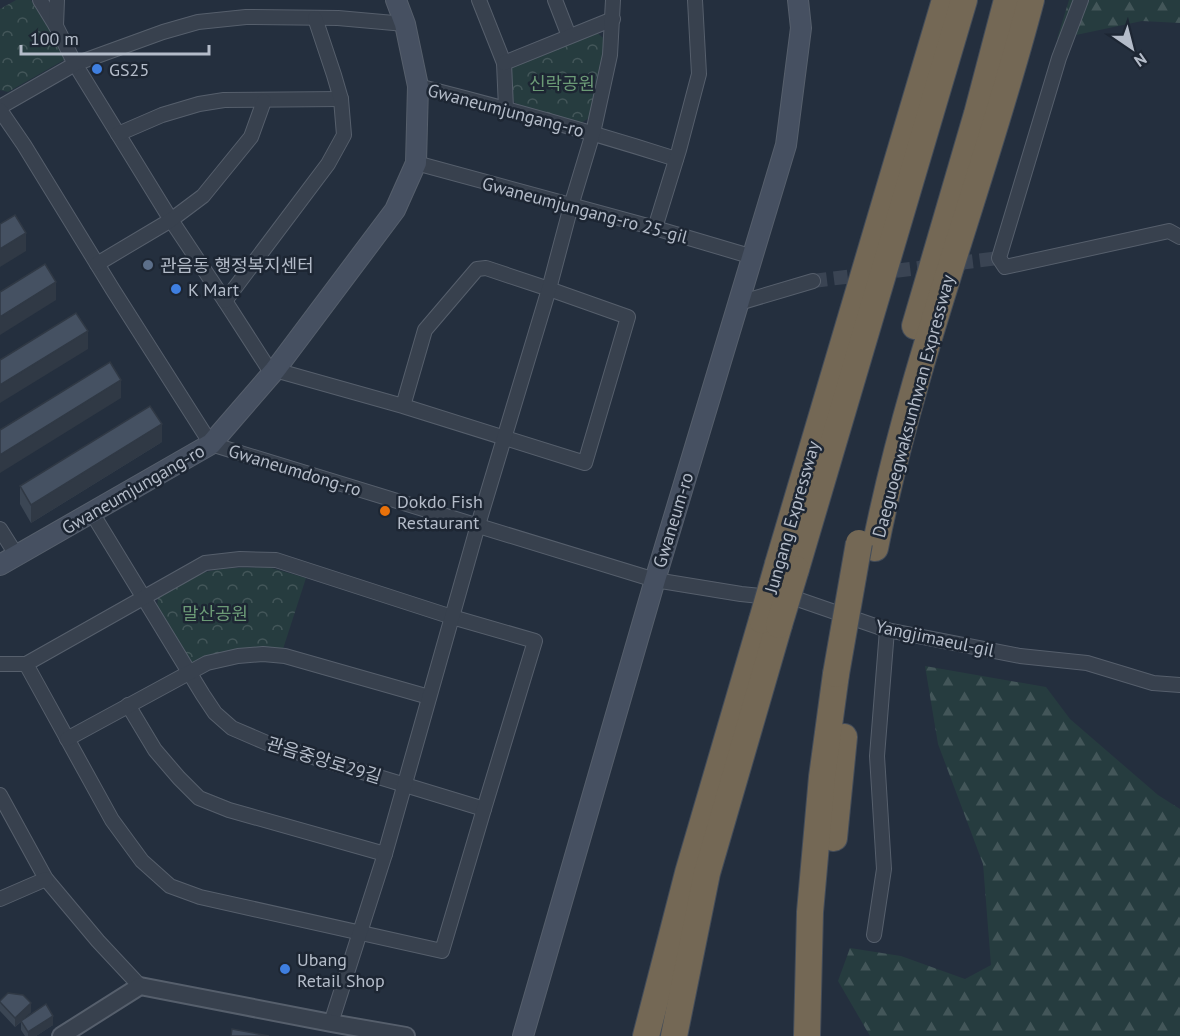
<svg xmlns="http://www.w3.org/2000/svg" width="1180" height="1036" font-family="'PT Sans','Noto Sans KR',sans-serif">
	<style>
		.forest { fill: url(#forest-firs) }
		.park { fill: url(#park-crowns) }
		.lines { fill: none; stroke-linecap: round; stroke-linejoin: round }
		.minor-tunnel { stroke: #3a4453; stroke-width: 14; stroke-dasharray: 14 7; stroke-linecap: butt }
		.minor-casing { stroke: #565f6c; stroke-width: 16 }
		.tertiary-casing { stroke: #565f6c; stroke-width: 20 }
		.secondary-casing { stroke: #565f6c; stroke-width: 22 }
		.motorway-casing { stroke: #434c59; stroke-width: 28 }
		.minor { stroke: #38414e; stroke-width: 14 }
		.tertiary { stroke: #38414e; stroke-width: 16 }
		.secondary { stroke: #465061; stroke-width: 20 }
		.motorway { stroke: #746855; stroke-width: 26 }
		.motorway-bridge-casing { stroke: #434c59; stroke-width: 28; stroke-linecap: butt }
		.motorway-bridge { stroke: #746855; stroke-width: 26 }
		.wall { fill: #3b4654 }
		.shaded-wall { fill: #303945 }
		.building { fill: #455162; stroke: #303945; stroke-width: 1.5 }
		.shop-dot { fill: #3f7fe0; stroke: #1d2633; stroke-width: 2 }
		.service-dot { fill: #5c6f8a; stroke: #1d2633; stroke-width: 2 }
		.food-dot { fill: #e8710a; stroke: #1d2633; stroke-width: 2 }
		.labels { text-anchor: middle; dominant-baseline: central; stroke-width: 5; stroke-linejoin: round; paint-order: stroke }
		.poi-label { font-size: 18px; fill: #b4bcc9; stroke: #1d2633; text-anchor: start }
		.park-label { font-size: 18px; fill: #6b9a76; stroke: #1d2633 }
		.street-label { font-size: 18px; fill: #b4bcc9; stroke: #1d2633 }
	</style>
	<defs>
		<pattern id="forest-firs" width="22" height="20" patternUnits="userSpaceOnUse" patternTransform="scale(1.5)"><rect width="22" height="20" fill="#263c3f"/><path d="M5 1l3.5 6h-7zM16 11l3.5 6h-7z" fill="#435659"/></pattern>
		<pattern id="park-crowns" width="20" height="18" patternUnits="userSpaceOnUse" patternTransform="scale(1.5)"><rect width="20" height="18" fill="#263c3f"/><path d="M2 6a3 3 0 1 1 6 0M12 15a3 3 0 1 1 6 0" fill="none" stroke="#435659"/></pattern>
	</defs>
	<rect width="100%" height="100%" fill="#242f3e"/>
	<g class="forest">
		<path d="M1069,0H1180V23L1142,21L1057,39Z"/>
		<path d="M925,666L1046,687L1070,719L1158,795L1180,809V1036H870L838,981L850,948L901,956L965,979L991,965L983,864L938,744Z"/>
	</g>
	<g class="park">
		<path d="M16,0H31L58,42L64,60L8,92L0,90V9Z"/>
		<path d="M596,32L607,41L591,117L579,124L519,109L512,98L511,71L514,63Z"/>
		<path d="M268,567L306,578L282,652L253,648L222,653L196,663L186,661L157,609L158,596C169,590 180,582 191,577C214,567 243,568 268,567Z"/>
	</g>
	<g class="lines">
		<path class="minor-tunnel" d="M813,281L999,258"/>
		<g class="minor-casing">
			<g id="minor">
				<path d="M40,0L56,26"/>
				<path d="M57,0L56,26L75,64L171,220L225,301L272,374"/>
				<path d="M479,0L504,63L506,108"/>
				<path d="M555,0L569,36"/>
				<path d="M1081,0L1059,58L999,258L1005,267L1169,231L1180,237"/>
				<path d="M504,63L613,19"/>
				<path d="M418,86C505,108 591,132 676,159"/>
				<path d="M0,107L75,64L163,32L198,22L246,17L338,18L405,24"/>
				<path d="M0,110L24,145L113,290L211,444L655,580L741,594L800,600L887,630L1020,656L1087,663L1153,683L1180,685"/>
				<path d="M118,134L162,115L199,104L224,100L341,99"/>
				<path d="M416,163L655,228L753,257"/>
				<path d="M655,228L679,150L699,74L695,0"/>
				<path d="M97,264L171,220L203,196L251,137L264,101"/>
				<path d="M225,301L328,164L344,135L341,99L334,75L315,18"/>
				<path d="M739,303L813,281"/>
				<path d="M275,370L403,406L585,463L628,317L549,289L486,268L477,269L425,330L403,406"/>
				<path d="M92,513L203,695L215,713L232,728L267,743L484,809"/>
				<path d="M0,529L17,556"/>
				<path d="M0,664H26L205,563L240,559L276,560L452,617L535,641L484,809L442,951L200,897L170,886L142,861L112,820L26,664"/>
				<path d="M128,705L155,750L179,778L199,798L229,810L385,854"/>
				<path d="M67,739L207,663L238,656L263,654L285,656L429,697"/>
				<path d="M0,795L46,879L98,941L140,986"/>
				<path d="M0,899L46,879"/>
				<path d="M874,935L884,869L877,756L887,630"/>
				<path d="M331,1023L385,854L478,525L549,289L571,206L593,133L610,55L613,0"/>
			</g>
		</g>
		<g class="tertiary-casing">
			<path id="tertiary" d="M61,1036L140,986L331,1023L406,1036"/>
		</g>
		<g class="secondary-casing">
			<g id="secondary">
				<path d="M0,565L211,444L275,370L395,210L416,163L418,86L405,24L396,0"/>
				<path d="M523,1036L655,580L786,145L801,28L798,0"/>
			</g>
		</g>
		<g class="motorway-casing">
			<g id="motorway">
				<path d="M915,326L977,114L1007,0"/>
				<path d="M875,548C912,361 983,184 1031,0"/>
				<path d="M778,564L945,0"/>
				<path d="M796,569L964,0"/>
				<path d="M834,838L844,737"/>
				<path d="M646,1036L688,873L762,620"/>
				<path d="M674,1036L707,873L779,625"/>
				<path d="M807,1036L810,912L822,777L836,674"/>
			</g>
		</g>
		<use href="#minor" class="minor"/>
		<use href="#tertiary" class="tertiary"/>
		<use href="#secondary" class="secondary"/>
		<use href="#motorway" class="motorway"/>
		<g class="motorway-bridge-casing">
			<g id="motorway-bridge">
				<path d="M762,620L778,564"/>
				<path d="M779,625L796,569"/>
				<path d="M836,674L859,543"/>
			</g>
		</g>
		<use href="#motorway-bridge" class="motorway-bridge"/>
	</g>
	<g class="wall">
		<path d="M162,442L31,523L20,504V486Z"/>
		<path d="M0,1001L31,1012L23,1019L53,1025L36,1036H25L21,1030V1022L15,1027L0,1011Z"/>
	</g>
	<g class="shaded-wall">
		<path d="M26,233V251L0,267V249Z"/>
		<path d="M56,282V300L0,335V317Z"/>
		<path d="M88,331V349L0,403V385Z"/>
		<path d="M121,380V398L0,473V455Z"/>
		<path d="M162,424V442L31,523V505Z"/>
		<path d="M31,1003V1012L15,1027V1018Z"/>
		<path d="M53,1016V1025L36,1036H28V1032Z"/>
	</g>
	<g class="building">
		<path d="M15,215L26,233L0,249V224Z"/>
		<path d="M45,264L56,282L0,317V292Z"/>
		<path d="M76,313L88,331L0,385V360Z"/>
		<path d="M110,362L121,380L0,455V430Z"/>
		<path d="M150,406L162,424L31,505L20,486Z"/>
		<path d="M8,993L23,995L31,1003L15,1018L0,1002V1001Z"/>
		<path d="M46,1004L53,1016L28,1032L21,1021Z"/>
		<path d="M232,1029L269,1036H231Z"/>
	</g>
	<g class="shop-dot">
		<circle cx="97" cy="69" r="6"/>
		<circle cx="176" cy="289" r="6"/>
		<circle cx="285" cy="969" r="6"/>
	</g>
	<circle class="service-dot" cx="148" cy="265" r="6"/>
	<circle class="food-dot" cx="385" cy="511" r="6"/>
	<g class="labels">
		<g class="poi-label">
			<text x="109" y="69">GS25</text>
			<text x="160" y="265">관음동 행정복지센터</text>
			<text x="188" y="289">K Mart</text>
			<text x="397" y="501">Dokdo Fish<tspan x="397" dy="21">Restaurant</tspan></text>
			<text x="297" y="959">Ubang<tspan x="297" dy="21">Retail Shop</tspan></text>
		</g>
		<g class="park-label">
			<text x="562" y="83">신락공원</text>
			<text x="215" y="613">말산공원</text>
		</g>
		<g class="street-label">
			<text transform="translate(506 110) rotate(15)">Gwaneumjungang-ro</text>
			<text transform="translate(585 210) rotate(15)">Gwaneumjungang-ro 25-gil</text>
			<text transform="translate(913 406) rotate(-75)">Daeguoegwaksunhwan Expressway</text>
			<text transform="translate(295 470) rotate(17)">Gwaneumdong-ro</text>
			<text transform="translate(133 489) rotate(-30)">Gwaneumjungang-ro</text>
			<text transform="translate(792 517) rotate(-74)">Jungang Expressway</text>
			<text transform="translate(673 520) rotate(-73)">Gwaneum-ro</text>
			<text transform="translate(935 638) rotate(12)">Yangjimaeul-gil</text>
			<text transform="translate(324 760) rotate(17)">관음중앙로29길</text>
		</g>
	</g>
	<g transform="translate(1132 48) rotate(145)" stroke="#1d2633" stroke-width="4.5" paint-order="stroke">
	<path d="M0-4.5L10 22L0 15L-10 22Z" fill="#b4bcc9"/>
	<text y="-9" font-size="16" font-weight="bold" text-anchor="middle" fill="#b4bcc9">N</text>
	</g>
	<path d="M21 45v9h188v-9" fill="none" stroke="#b4bcc9" stroke-width="3"/>
	<text x="30" y="45" font-size="18" fill="#b4bcc9" stroke="#1d2633" stroke-width="4.5" paint-order="stroke">100 m</text>
</svg>
